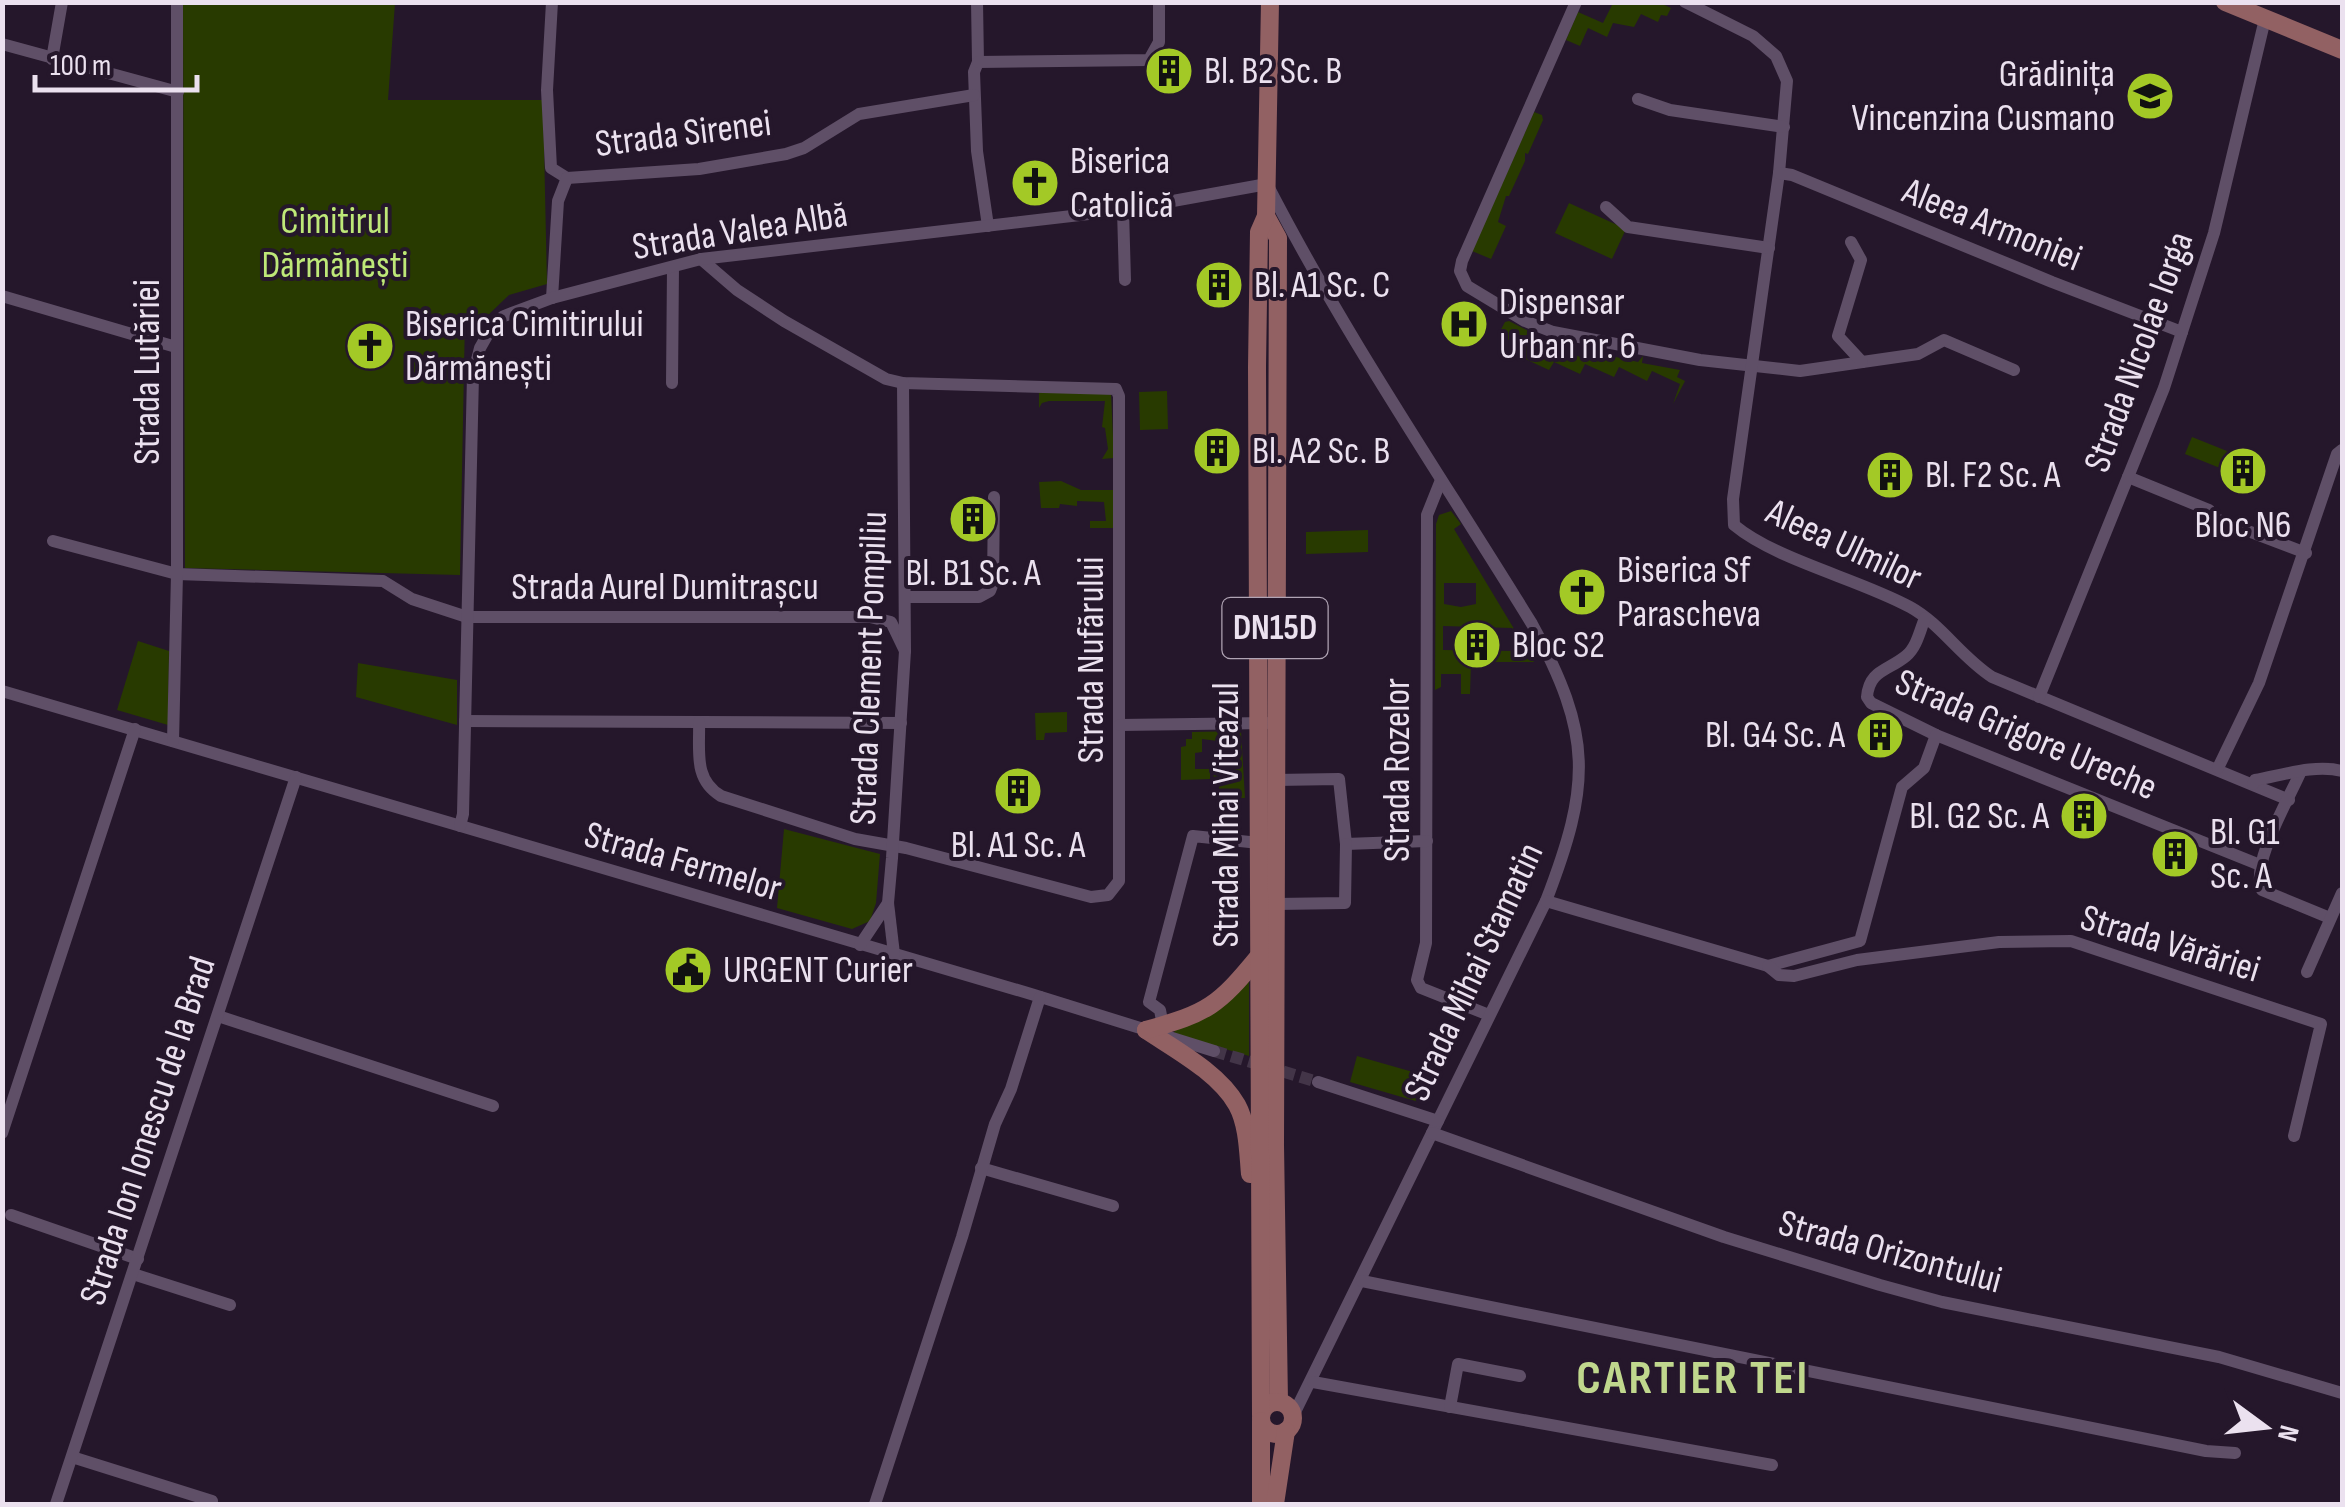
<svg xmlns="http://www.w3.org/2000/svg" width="2345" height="1507" font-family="'Sofia Sans Condensed',sans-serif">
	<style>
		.green { fill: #283a00; fill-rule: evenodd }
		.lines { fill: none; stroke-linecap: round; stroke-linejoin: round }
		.minor-tunnel { stroke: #433548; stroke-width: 12; stroke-dasharray: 12 6; stroke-linecap: butt }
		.minor { stroke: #5f4f67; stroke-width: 12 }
		.major { stroke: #926163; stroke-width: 18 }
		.labels { text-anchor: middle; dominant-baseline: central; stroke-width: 8; stroke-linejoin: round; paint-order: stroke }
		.shield { fill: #25172b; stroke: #b0a4b4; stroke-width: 2.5 }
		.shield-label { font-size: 35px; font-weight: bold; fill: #ebe1ef }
		.poi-label { font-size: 38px; fill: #ebe1ef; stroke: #25172b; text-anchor: start }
		.street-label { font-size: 38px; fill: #ebe1ef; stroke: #25172b }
		.park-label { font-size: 38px; fill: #bee878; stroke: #25172b }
		.district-label { font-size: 48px; font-weight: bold; letter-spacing: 2.5px; fill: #c0d78d; stroke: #25172b }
	</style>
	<rect width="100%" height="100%" fill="#25172b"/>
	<g class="green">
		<path d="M183,3H395L388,100H543L547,284L509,295L486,317L465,318L460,575L185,568Z"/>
		<path d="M1613,3H1660L1671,8L1667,16L1661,15L1658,22L1641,14L1634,27L1613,23L1607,37L1588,28L1580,46L1566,40L1578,12L1603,23Z"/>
		<path d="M1534,112L1542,115L1543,120L1528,154L1525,153V161L1509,196H1506L1498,222L1506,226L1491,259L1472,251Z"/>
		<path d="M1569,203L1626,229L1612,259L1555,233Z"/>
		<path d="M1509,321L1532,333L1528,344L1542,351L1545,346L1571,357L1573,354L1585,359L1589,351L1638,362L1643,356L1642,363L1680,370L1677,377L1685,381L1673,404L1680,384L1652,371L1647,381L1619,367L1614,377L1585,364L1580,374L1554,362L1549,370L1523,358L1527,348L1498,335L1505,322Z"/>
		<path d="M1167,391L1168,429L1140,430L1139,392Z"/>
		<path d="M1039,392L1111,394L1114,458L1102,459L1108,449L1105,428L1102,427L1105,401H1049L1042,403L1039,408Z"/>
		<path d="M2192,437L2227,451L2220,468L2185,454Z"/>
		<path d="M1061,481L1081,490H1115L1116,528H1090V521H1106L1104,502L1077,501V506L1060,504L1059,508H1041L1039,482Z"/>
		<path d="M1451,511L1461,524L1454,529L1534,662H1471L1470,694H1461V674H1441V687L1435,690L1436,524L1439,515ZM1444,583H1476V604L1461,607L1444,604ZM1443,626L1512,628V651L1443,650Z"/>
		<path d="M1368,530V552L1306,554V532Z"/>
		<path d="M138,641L169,651L168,725L117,710Z"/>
		<path d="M358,663L457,680V725L356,697Z"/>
		<path d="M1067,712V732L1045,733L1044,740H1036L1035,713Z"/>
		<path d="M1241,731L1245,798L1219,799V783L1235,781L1214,779L1213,772L1229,771V761H1234L1233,743L1202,739V752L1195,753V769H1210V779L1181,780V747L1186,746V739H1192V732Z"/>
		<path d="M784,829L880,854L876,903L870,921L852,929L777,908Z"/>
		<path d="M1249,979V1056L1174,1034L1175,1028Z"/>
		<path d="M1357,1056L1427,1076L1419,1102L1350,1082Z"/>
	</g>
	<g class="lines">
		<path class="minor-tunnel" d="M1214,1051L1318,1082"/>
		<g class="minor">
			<path d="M552,2L547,90L551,168L567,178"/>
			<path d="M977,2L978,62L974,72L977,151L988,226"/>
			<path d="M1576,2L1462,261L1460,271L1467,286L1525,321L1553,332L1700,360L1800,371L1918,354L1944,340L2014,370"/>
			<path d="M1685,2L1753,36L1776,56L1787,81L1779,173L1733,499L1734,525C1776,560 1859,579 1910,607C1941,624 1961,657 1992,677L2289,800"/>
			<path d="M2,44L178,92"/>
			<path d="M52,59L62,2"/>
			<path d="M978,62L1149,60L1159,42V2"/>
			<path d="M1638,99L1670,110L1784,127"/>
			<path d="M1779,173L1792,175L2052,282L2182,332"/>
			<path d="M567,178L699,169L786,154L804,148L859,114L974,95"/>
			<path d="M1606,207L1628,227L1769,248"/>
			<path d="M1123,210L1125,280"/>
			<path d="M1851,242L1861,260L1838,336L1862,362"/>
			<path d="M2,296L176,347"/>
			<path d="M552,298L558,201L567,178"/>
			<path d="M672,383L673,267"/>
			<path d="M2128,477L2209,510L2211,517L2306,553"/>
			<path d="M1441,480L1427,515L1426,943L1417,980L1421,988L1489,1015"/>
			<path d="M53,541L177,574L383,581L412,599L467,617H870L891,622L905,651"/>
			<path d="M905,597H979L990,591L993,583L994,497"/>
			<path d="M1925,618C1920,630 1917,647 1906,656C1888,671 1869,670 1867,697L1871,703L1936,735L2260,865"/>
			<path d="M2,691L1031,994L1214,1051"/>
			<path d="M2039,697L2164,388L2182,332L2214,233L2265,19"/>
			<path d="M465,721L901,723"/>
			<path d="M699,722C700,751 693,779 721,796L855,839L906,848L1091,897L1108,895L1119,881V396L1116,389L903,383L886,379L784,321L737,290L701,259"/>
			<path d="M1120,725L1267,723"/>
			<path d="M173,741L177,574V2"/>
			<path d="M2218,768L2259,683L2337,454L2342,450"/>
			<path d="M2301,771C2289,799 2250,864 2262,890L2330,918"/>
			<path d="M1275,780L1339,779L1346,844L1427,841"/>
			<path d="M2253,784L2255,780C2283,775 2315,764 2342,771"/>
			<path d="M460,826L463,814L473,375L480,348L493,325L504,316L552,298L701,259L1123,210L1267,184C1345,336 1443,479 1532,624C1593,736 1591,784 1546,901L1292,1418"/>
			<path d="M1546,901L1768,966L1860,941L1902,787L1924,768L1936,735"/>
			<path d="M888,903L894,954"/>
			<path d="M1276,904L1345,903L1346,844"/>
			<path d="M860,945L888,903L892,858L905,651L903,383"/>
			<path d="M1768,966L1779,975L1794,976L1857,960L1999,942L2071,941L2321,1024L2294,1136"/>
			<path d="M2307,972L2342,893"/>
			<path d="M218,1016L493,1106"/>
			<path d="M1163,1026L1160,1010L1149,1002L1193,836L1259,843"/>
			<path d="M1318,1082L1438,1121"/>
			<path d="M2,1133L135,729"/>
			<path d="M1432,1133L1724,1237L1880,1285L1942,1302L2219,1357L2342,1393"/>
			<path d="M981,1168L1113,1206"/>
			<path d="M11,1215L138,1259"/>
			<path d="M133,1274L230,1305"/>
			<path d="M1362,1281L2206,1451L2235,1453"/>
			<path d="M1313,1382L1772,1465"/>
			<path d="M1450,1407L1458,1364L1520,1376"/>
			<path d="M72,1457L212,1501"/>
			<path d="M56,1504L296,777"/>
			<path d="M875,1504L962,1237L995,1124L1011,1089L1040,997"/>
		</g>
		<g class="major">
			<path d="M2225,2L2342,50"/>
			<path d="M1266,216L1278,238L1275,1145L1279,1402"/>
			<path d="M1146,1030C1176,1050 1219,1073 1237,1105C1248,1125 1248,1153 1250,1174"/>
			<path d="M1146,1030C1208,1013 1218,1006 1259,956"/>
			<circle cx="1277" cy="1418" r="16"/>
			<path d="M1261,1415L1257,367L1259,232L1266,216L1270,2"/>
			<path d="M1261,1421V1504"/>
			<path d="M1275,1504L1286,1431"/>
		</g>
	</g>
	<defs>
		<g id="building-disc" transform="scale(2.5)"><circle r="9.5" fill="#a3c926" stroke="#25172b"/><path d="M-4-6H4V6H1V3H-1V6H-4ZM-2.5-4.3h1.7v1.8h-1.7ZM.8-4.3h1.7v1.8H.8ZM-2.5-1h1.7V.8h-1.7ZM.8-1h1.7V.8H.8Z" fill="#111"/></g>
		<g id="school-disc" transform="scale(2.5)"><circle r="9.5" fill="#a3c926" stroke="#25172b"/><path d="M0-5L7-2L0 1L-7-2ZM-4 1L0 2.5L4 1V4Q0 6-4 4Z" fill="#111"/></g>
		<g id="church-disc" transform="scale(2.5)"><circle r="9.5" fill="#a3c926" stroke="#25172b"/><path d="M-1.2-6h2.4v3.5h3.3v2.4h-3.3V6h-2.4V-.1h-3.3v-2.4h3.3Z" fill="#111"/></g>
		<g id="hospital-disc" transform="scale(2.5)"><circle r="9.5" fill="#a3c926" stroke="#25172b"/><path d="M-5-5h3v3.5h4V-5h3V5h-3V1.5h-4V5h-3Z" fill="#111"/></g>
		<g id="civic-disc" transform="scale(2.5)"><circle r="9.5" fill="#a3c926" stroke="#25172b"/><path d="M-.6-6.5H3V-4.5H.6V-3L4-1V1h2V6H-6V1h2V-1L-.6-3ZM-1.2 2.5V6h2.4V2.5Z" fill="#111"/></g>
	</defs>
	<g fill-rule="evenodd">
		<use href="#building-disc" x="1169" y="71"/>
		<use href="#school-disc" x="2150" y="96"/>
		<use href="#church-disc" x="1035" y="183"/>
		<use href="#building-disc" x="1219" y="285"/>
		<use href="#hospital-disc" x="1464" y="324"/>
		<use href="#church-disc" x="370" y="346"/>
		<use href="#building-disc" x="1217" y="451"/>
		<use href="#building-disc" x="2243" y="471"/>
		<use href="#building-disc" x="1890" y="475"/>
		<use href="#building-disc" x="973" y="519"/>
		<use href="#church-disc" x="1582" y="592"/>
		<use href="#building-disc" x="1477" y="645"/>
		<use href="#building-disc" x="1880" y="735"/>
		<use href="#building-disc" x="1018" y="791"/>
		<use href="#building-disc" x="2084" y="816"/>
		<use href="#building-disc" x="2175" y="854"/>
		<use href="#civic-disc" x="688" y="970"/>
	</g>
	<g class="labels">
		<rect class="shield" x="1222.5" y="598" width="105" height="60" rx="8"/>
		<g class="shield-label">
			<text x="1275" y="628">DN15D</text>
		</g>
		<g class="poi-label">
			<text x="1204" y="71">Bl. B2 Sc. B</text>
			<text x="2115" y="74" text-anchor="end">Grădinița<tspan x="2115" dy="44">Vincenzina Cusmano</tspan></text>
			<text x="1070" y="161">Biserica<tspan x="1070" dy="44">Catolică</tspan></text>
			<text x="1254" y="285">Bl. A1 Sc. C</text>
			<text x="1499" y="302">Dispensar<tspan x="1499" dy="44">Urban nr. 6</tspan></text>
			<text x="405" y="324">Biserica Cimitirului<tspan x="405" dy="44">Dărmănești</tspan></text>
			<text x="1252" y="451">Bl. A2 Sc. B</text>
			<text x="1925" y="475">Bl. F2 Sc. A</text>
			<text x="2243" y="525" text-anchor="middle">Bloc N6</text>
			<text x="1617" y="570">Biserica Sf<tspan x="1617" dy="44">Parascheva</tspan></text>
			<text x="973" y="573" text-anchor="middle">Bl. B1 Sc. A</text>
			<text x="1512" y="645">Bloc S2</text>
			<text x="1845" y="735" text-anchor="end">Bl. G4 Sc. A</text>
			<text x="2049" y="816" text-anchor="end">Bl. G2 Sc. A</text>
			<text x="2210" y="832">Bl. G1<tspan x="2210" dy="44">Sc. A</tspan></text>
			<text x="1018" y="845" text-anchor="middle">Bl. A1 Sc. A</text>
			<text x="723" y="970">URGENT Curier</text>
		</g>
		<g class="street-label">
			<text transform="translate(683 134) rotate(-7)">Strada Sirenei</text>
			<text transform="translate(1992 225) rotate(22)">Aleea Armoniei</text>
			<text transform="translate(740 231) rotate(-9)">Strada Valea Albă</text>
			<text transform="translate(2139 352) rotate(-70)">Strada Nicolae Iorga</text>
			<text transform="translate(147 372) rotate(-90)">Strada Lutăriei</text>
			<text transform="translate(1844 545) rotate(25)">Aleea Ulmilor</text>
			<text x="665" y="587">Strada Aurel Dumitrașcu</text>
			<text transform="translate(1091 660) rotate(-90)">Strada Nufărului</text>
			<text transform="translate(869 668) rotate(-88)">Strada Clement Pompiliu</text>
			<text transform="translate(2026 735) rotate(23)">Strada Grigore Ureche</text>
			<text transform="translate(1397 770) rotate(-90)">Strada Rozelor</text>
			<text transform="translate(1226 815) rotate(-90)">Strada Mihai Viteazul</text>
			<text transform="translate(683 862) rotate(16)">Strada Fermelor</text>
			<text transform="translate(2170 944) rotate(17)">Strada Vărăriei</text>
			<text transform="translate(1474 972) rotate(-65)">Strada Mihai Stamatin</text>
			<text transform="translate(148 1131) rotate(-72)">Strada Ion Ionescu de la Brad</text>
			<text transform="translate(1890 1252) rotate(15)">Strada Orizontului</text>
		</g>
		<g class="park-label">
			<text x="335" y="221">Cimitirul<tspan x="335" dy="44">Dărmănești</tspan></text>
		</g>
		<g class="district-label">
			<text x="1693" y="1378">CARTIER TEI</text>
		</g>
	</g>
	<rect width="2345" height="1507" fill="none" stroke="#ebe1ef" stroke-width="10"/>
	<g transform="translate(2265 1427) rotate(105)" stroke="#25172b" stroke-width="8" paint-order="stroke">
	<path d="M0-8L18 38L0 25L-18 38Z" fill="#ebe1ef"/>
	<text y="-15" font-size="28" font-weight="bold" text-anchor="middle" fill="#ebe1ef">N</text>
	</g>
	<path d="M35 75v15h162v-15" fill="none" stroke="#ebe1ef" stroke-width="5"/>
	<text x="50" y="75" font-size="30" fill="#ebe1ef" stroke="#25172b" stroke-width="8" paint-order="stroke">100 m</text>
</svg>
